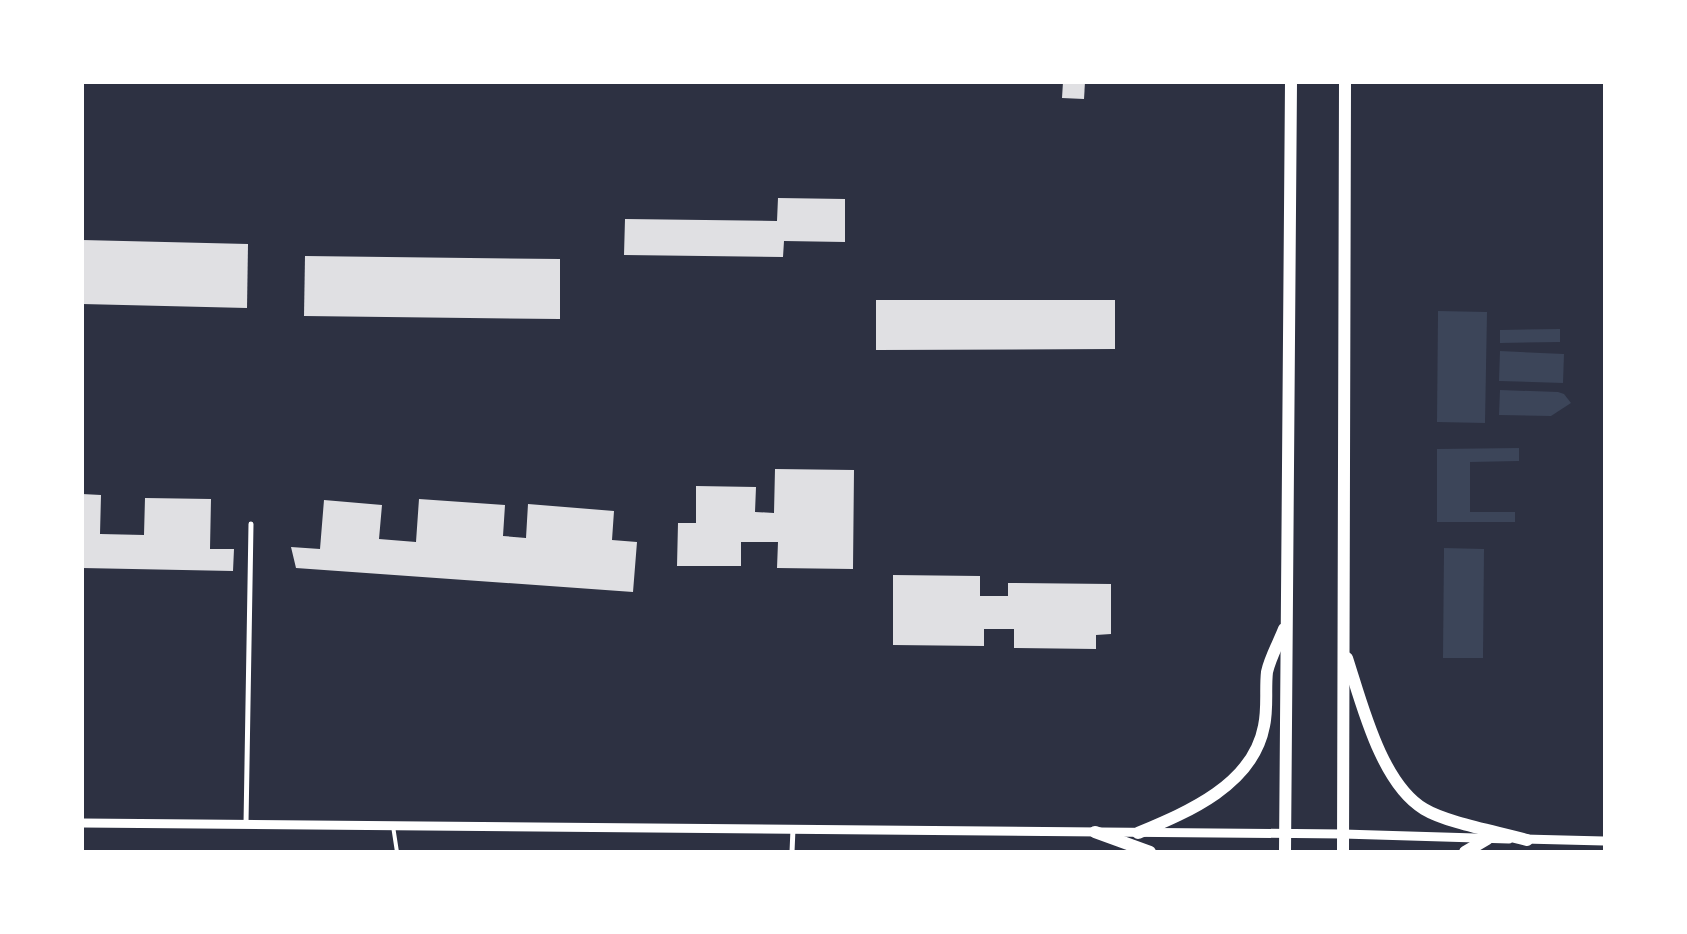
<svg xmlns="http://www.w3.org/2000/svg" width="1687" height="934" font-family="Helvetica,sans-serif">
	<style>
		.green { fill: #3c4559 }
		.building { fill: #e0e0e3 }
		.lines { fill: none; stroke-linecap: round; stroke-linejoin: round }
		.service { stroke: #fff; stroke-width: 4 }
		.minor { stroke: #fff; stroke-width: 5 }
		.tertiary { stroke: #fff; stroke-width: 9 }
		.primary { stroke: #fff; stroke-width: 12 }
	</style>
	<rect width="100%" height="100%" fill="#2d3142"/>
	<g class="green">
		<path d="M1438,311L1487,312L1485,423L1437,422Z"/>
		<path d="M1560,329V342L1500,343V330Z"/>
		<path d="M1500,351L1564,354L1563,383L1499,381Z"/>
		<path d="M1500,390L1558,392L1564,394L1571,403L1551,416L1499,415Z"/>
		<path d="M1519,448V461L1470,462V512H1515V522H1437V449Z"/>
		<path d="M1444,548L1484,549L1483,658H1443Z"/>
	</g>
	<g class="building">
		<path d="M1063,82H1085L1084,99L1062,98Z"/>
		<path d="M778,198L845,199V242L784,241L783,257L624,255L625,219L777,221Z"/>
		<path d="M82,240L248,244L247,308L82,304Z"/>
		<path d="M305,256L560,259V319L304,316Z"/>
		<path d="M876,300H1115V349L876,350Z"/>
		<path d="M775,469L854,470L853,569L777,568L778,542H741V566H677L678,523H696V486L756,487L755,512L774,513Z"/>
		<path d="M82,494L101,495L100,534L144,535L145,498L211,499L210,549H234L233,571L82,568Z"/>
		<path d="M419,499L505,505L503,536L526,538L528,504L614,511L612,540L637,542L633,592L296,568L291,547L320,549L324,500L382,505L379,539L416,542Z"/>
		<path d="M893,575L980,576V596H1008V583L1111,584V634L1096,635V649L1014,648V629H984V646L893,645Z"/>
	</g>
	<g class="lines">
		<path class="service" d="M393,826L397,852"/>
		<g class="minor">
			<path d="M246,824L251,524"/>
			<path d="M792,852L793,829"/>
		</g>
		<g class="tertiary">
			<path d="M82,823L1343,834L1509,839"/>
			<path d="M1522,839L1604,841"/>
		</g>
		<g class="primary">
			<path d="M1347,658C1362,704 1381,783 1424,809C1447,823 1499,832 1527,840"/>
			<path d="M1095,832L1150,852"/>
			<path d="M1138,833C1188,812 1253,785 1264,726C1268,708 1265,689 1267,672C1270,658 1279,642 1284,629"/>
			<path d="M1285,852L1291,82"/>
			<path d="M1343,852L1345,82"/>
			<path d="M1465,852L1487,839"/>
		</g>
	</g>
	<rect width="1687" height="934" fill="none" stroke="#ffffff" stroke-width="168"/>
</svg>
